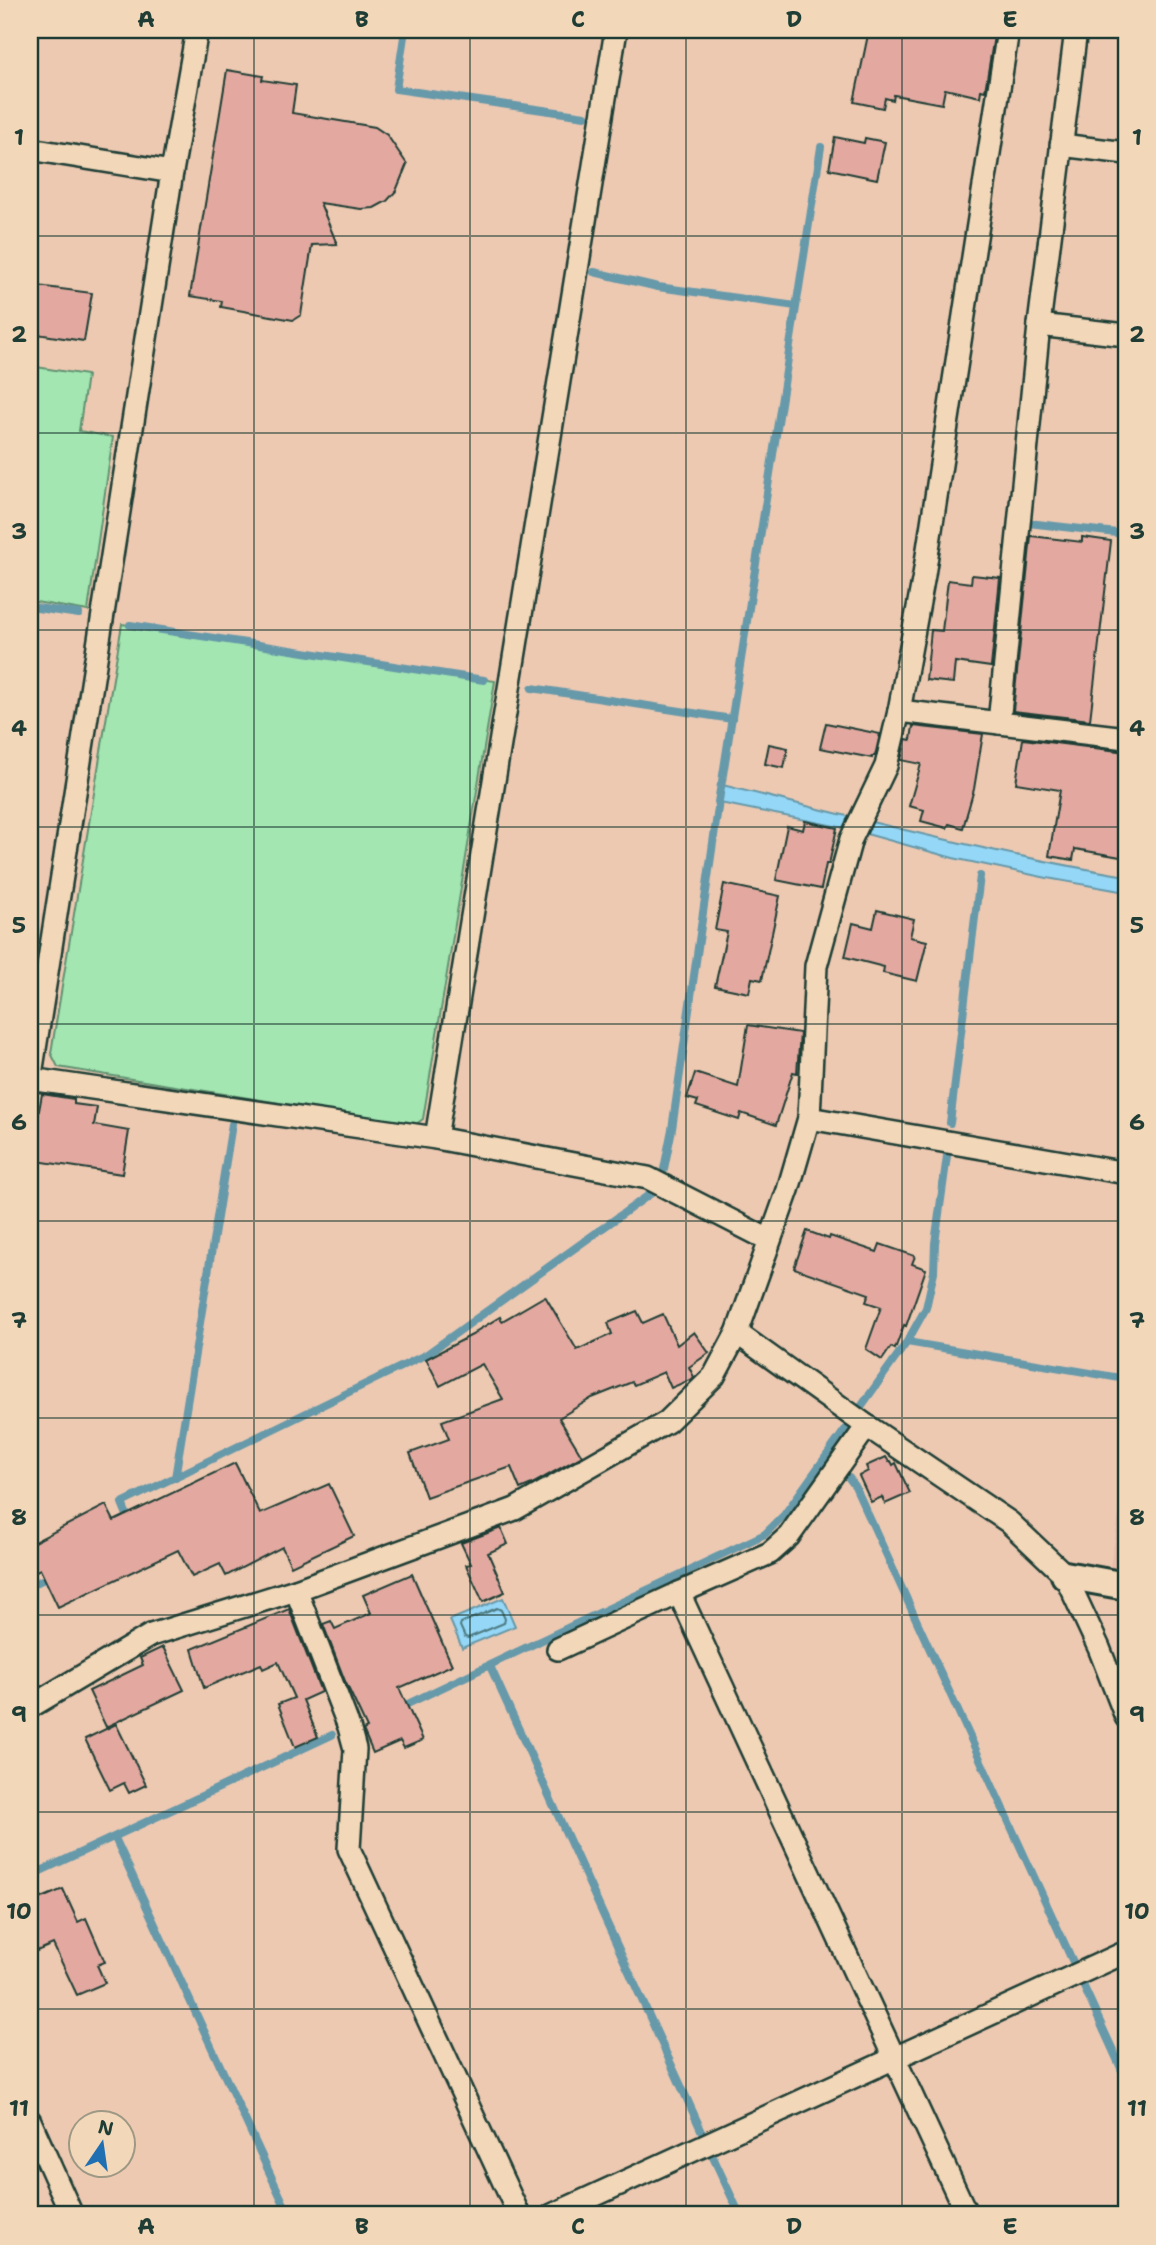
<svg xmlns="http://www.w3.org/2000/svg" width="1156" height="2245" font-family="'Shantell Sans',sans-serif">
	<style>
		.built { fill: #e7bcab }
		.green { fill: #a3e6b1; stroke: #619272; stroke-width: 2 }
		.water { fill: #95d7f7; stroke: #6699a9; stroke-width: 2 }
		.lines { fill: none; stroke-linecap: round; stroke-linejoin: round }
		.shore { stroke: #4e7b82; stroke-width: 2 }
		.stream { stroke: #6699a9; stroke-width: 8 }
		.building { fill: #e3a9a0; stroke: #1f3d34; stroke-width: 2 }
		.minor-casing { stroke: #1f3d34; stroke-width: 26 }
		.tertiary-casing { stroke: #1f3d34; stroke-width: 32 }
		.minor { stroke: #f2d7b9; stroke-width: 21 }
		.tertiary { stroke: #f2d7b9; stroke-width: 26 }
		.grid { fill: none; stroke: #1f3d34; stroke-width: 2; stroke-opacity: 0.55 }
		.neatline { fill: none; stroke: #1f3d34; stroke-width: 2.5 }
		.grid-label { font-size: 23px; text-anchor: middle; font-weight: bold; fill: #1f3d34 }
	</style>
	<rect width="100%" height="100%" fill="#eec9b2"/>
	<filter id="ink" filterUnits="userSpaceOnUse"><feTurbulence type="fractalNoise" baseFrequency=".0143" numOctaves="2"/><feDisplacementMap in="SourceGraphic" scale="14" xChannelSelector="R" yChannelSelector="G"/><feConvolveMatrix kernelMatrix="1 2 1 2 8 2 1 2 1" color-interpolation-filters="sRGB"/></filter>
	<g filter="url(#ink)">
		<path class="built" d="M1126,1476V1575L1109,1572Z"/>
		<g class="green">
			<path d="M30,366L87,375L79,431L113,437L88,611L30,601Z"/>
			<path d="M122,624L495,681L423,1119L415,1125L58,1067L51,1053Z"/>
		</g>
		<g class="water">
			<path d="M718,784C853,817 988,853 1126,876V892L1047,878L953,858L845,828L715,802Z"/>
			<path d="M503,1598L515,1626L462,1648L450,1620Z"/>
		</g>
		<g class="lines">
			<path class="shore" d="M497,1608L501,1610L505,1619L504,1623L468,1638L465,1637L460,1626L461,1623Z"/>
			<g class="stream">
				<path d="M405,30L396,89L585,116"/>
				<path d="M594,272L658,287L796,306"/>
				<path d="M1028,523L1126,534"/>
				<path d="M30,607L79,614"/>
				<path d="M130,625L484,680"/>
				<path d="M532,688L732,719"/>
				<path d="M950,1123L980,876"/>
				<path d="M663,1174L672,1129L720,794L821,147"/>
				<path d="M907,1342L1126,1379"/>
				<path d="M860,1408L907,1342L926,1308L934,1272L935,1243L947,1156"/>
				<path d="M175,1478L232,1124"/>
				<path d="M849,1478L855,1486L1073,1962"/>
				<path d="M131,1525L122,1503L427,1354L653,1192"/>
				<path d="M30,1586L52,1575"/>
				<path d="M490,1666L702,2132"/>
				<path d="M397,1709L765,1534L784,1515L847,1427"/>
				<path d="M115,1838L289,2215"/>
				<path d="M30,1876L332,1735"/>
				<path d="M1084,1987L1126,2079"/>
				<path d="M713,2157L740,2215"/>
			</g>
		</g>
		<g class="building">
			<path d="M869,30H927L963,36L964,30H995L985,91L981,90L980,97L945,89L942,104L894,95L893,100L885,98L883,108L854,102Z"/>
			<path d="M227,70L263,76L262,80L296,85L292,113L375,127L387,135L407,164L396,191L387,201L374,208L361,209L320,203L337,244L312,245L301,315L293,320L221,307L222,301L190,296Z"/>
			<path d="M835,137L864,143L865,138L885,142L877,179L829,169Z"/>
			<path d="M30,285L92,293L84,341L30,333Z"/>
			<path d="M1031,536L1082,542V537L1111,541L1090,720L1013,711Z"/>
			<path d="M972,575L1000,578L991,667L955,662L953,683L926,680L931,630L942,631L948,580L971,583Z"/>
			<path d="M826,723L880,734L875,756H872V758L820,748Z"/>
			<path d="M913,726L983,734L974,789L963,828L949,824L947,828L921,821L924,810L909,806L921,764L901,760L906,739L911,740Z"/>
			<path d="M1023,739L1126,752V858L1075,849L1073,860L1049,856L1060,790L1016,783Z"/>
			<path d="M769,744L788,748L784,768L765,764Z"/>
			<path d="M805,821L837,828L829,864H826L821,889L776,880L787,826L803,830Z"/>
			<path d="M724,884L780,896L762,980L752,978L749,993L715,986L727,932L715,930Z"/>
			<path d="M877,910L914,919L910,937L927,941L917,981L883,973L884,967L845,957L853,923L873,928Z"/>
			<path d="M748,1025L800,1033L797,1073L793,1072L776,1125L741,1113L739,1120L696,1106L698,1101L687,1098L695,1073L738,1087Z"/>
			<path d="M42,1094L74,1099V1104L97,1107L94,1125L129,1131L122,1174L30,1160Z"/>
			<path d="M807,1231L829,1239L830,1236L877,1252L880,1244L915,1256L912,1264L926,1269L906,1326L904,1325L895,1349L891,1347L882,1360L866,1349L881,1307L866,1302L869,1294L794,1268Z"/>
			<path d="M545,1296L577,1350L612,1334L608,1323L637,1311L643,1323L663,1314L677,1345L694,1332L709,1353L689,1367L694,1377L692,1379L671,1388L664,1372L634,1385L632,1382L592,1398L559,1418L582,1456L532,1484L520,1489L511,1467L426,1497L410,1453L449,1439L442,1421L503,1399L482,1364L440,1386L426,1359L476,1333L475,1332L500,1317L502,1321Z"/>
			<path d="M886,1457L889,1462L891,1461L893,1465L896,1463L910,1493L885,1504L882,1497L871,1502L859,1476L868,1471L866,1466Z"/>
			<path d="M235,1463L260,1514L329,1484L354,1536L291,1566L282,1547L226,1576L220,1564L192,1577L178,1550L58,1607L40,1569L30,1574V1544L106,1505L114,1521Z"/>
			<path d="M501,1528L508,1544L488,1553L505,1592L483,1602L466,1565L471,1564L461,1543Z"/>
			<path d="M412,1574L452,1665L399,1688L423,1740L404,1748L400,1741L373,1753L363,1730L367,1728L345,1681L323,1624L331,1621L335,1629L371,1613L363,1595Z"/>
			<path d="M289,1609L321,1692L303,1700L318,1737L295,1747L278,1704L294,1698L278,1662L263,1669L261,1664L204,1688L192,1649Z"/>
			<path d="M163,1647L184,1690L106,1727L89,1691L143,1665L140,1658Z"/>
			<path d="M116,1724L146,1785L129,1793L124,1783L110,1790L85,1739Z"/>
			<path d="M63,1889L78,1922L86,1918L105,1962L97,1965L105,1983L77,1995L53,1944L37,1951L35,1946L30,1948V1903Z"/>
		</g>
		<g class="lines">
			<g class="minor-casing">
				<g id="minor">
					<path d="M1061,145L1126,153"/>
					<path d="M30,149L172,172"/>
					<path d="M1039,325L1126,335"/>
					<path d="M899,711L1126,738"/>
					<path d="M999,723L1039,325L1076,30"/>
					<path d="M30,1079L436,1138L648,1178L769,1240"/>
					<path d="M30,1081L172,172L197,30"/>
					<path d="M809,1118L1126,1173"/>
					<path d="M436,1138L616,30"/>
					<path d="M737,1333L867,1426L1009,1522L1065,1575L1099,1648L1126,1717"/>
					<path d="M867,1426L789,1536L770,1553L679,1593L967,2215"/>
					<path d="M296,1590L349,1727L355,1749L349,1849L519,2215"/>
					<path d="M558,1649L679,1593"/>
					<path d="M30,1707L151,1635L296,1590L515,1509L667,1422L714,1376L737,1333L788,1190L809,1118L816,966L851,839L886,766L899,711L924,575L1008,30"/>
					<path d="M30,2121L72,2215"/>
					<path d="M552,2215L1126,1952"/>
				</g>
			</g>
			<g class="tertiary-casing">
				<path id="tertiary" d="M1065,1575L1126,1586"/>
			</g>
			<use href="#minor" class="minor"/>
			<use href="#tertiary" class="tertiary"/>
		</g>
	</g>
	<path class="grid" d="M254,30V2215M470,30V2215M686,30V2215M902,30V2215M30,236H1126M30,433H1126M30,630H1126M30,827H1126M30,1024H1126M30,1221H1126M30,1418H1126M30,1615H1126M30,1812H1126M30,2009H1126"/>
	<rect width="1156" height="2245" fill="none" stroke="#f2d7b9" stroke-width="77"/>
	<g transform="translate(102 2144) rotate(13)"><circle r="33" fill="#f2d7b9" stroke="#9e9984" stroke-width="2"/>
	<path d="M0-5L12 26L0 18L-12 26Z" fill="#1f6fb2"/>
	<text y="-10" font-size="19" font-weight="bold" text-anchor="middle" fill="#1f3d34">N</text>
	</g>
	<rect x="38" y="38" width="1080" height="2168" class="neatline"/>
	<g class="grid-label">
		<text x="146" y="27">A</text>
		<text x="362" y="27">B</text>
		<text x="578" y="27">C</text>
		<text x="794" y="27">D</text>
		<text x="1010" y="27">E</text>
		<text x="19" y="145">1</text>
		<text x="1137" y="145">1</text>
		<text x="19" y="342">2</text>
		<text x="1137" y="342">2</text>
		<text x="19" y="539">3</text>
		<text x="1137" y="539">3</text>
		<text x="19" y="736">4</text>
		<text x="1137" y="736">4</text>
		<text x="19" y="933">5</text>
		<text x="1137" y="933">5</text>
		<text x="19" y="1130">6</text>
		<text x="1137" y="1130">6</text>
		<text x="19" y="1328">7</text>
		<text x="1137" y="1328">7</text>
		<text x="19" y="1525">8</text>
		<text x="1137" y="1525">8</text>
		<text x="19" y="1722">9</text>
		<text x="1137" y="1722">9</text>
		<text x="19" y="1919">10</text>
		<text x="1137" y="1919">10</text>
		<text x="19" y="2116">11</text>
		<text x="1137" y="2116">11</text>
		<text x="146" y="2234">A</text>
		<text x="362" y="2234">B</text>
		<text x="578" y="2234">C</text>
		<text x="794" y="2234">D</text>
		<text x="1010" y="2234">E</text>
	</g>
</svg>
